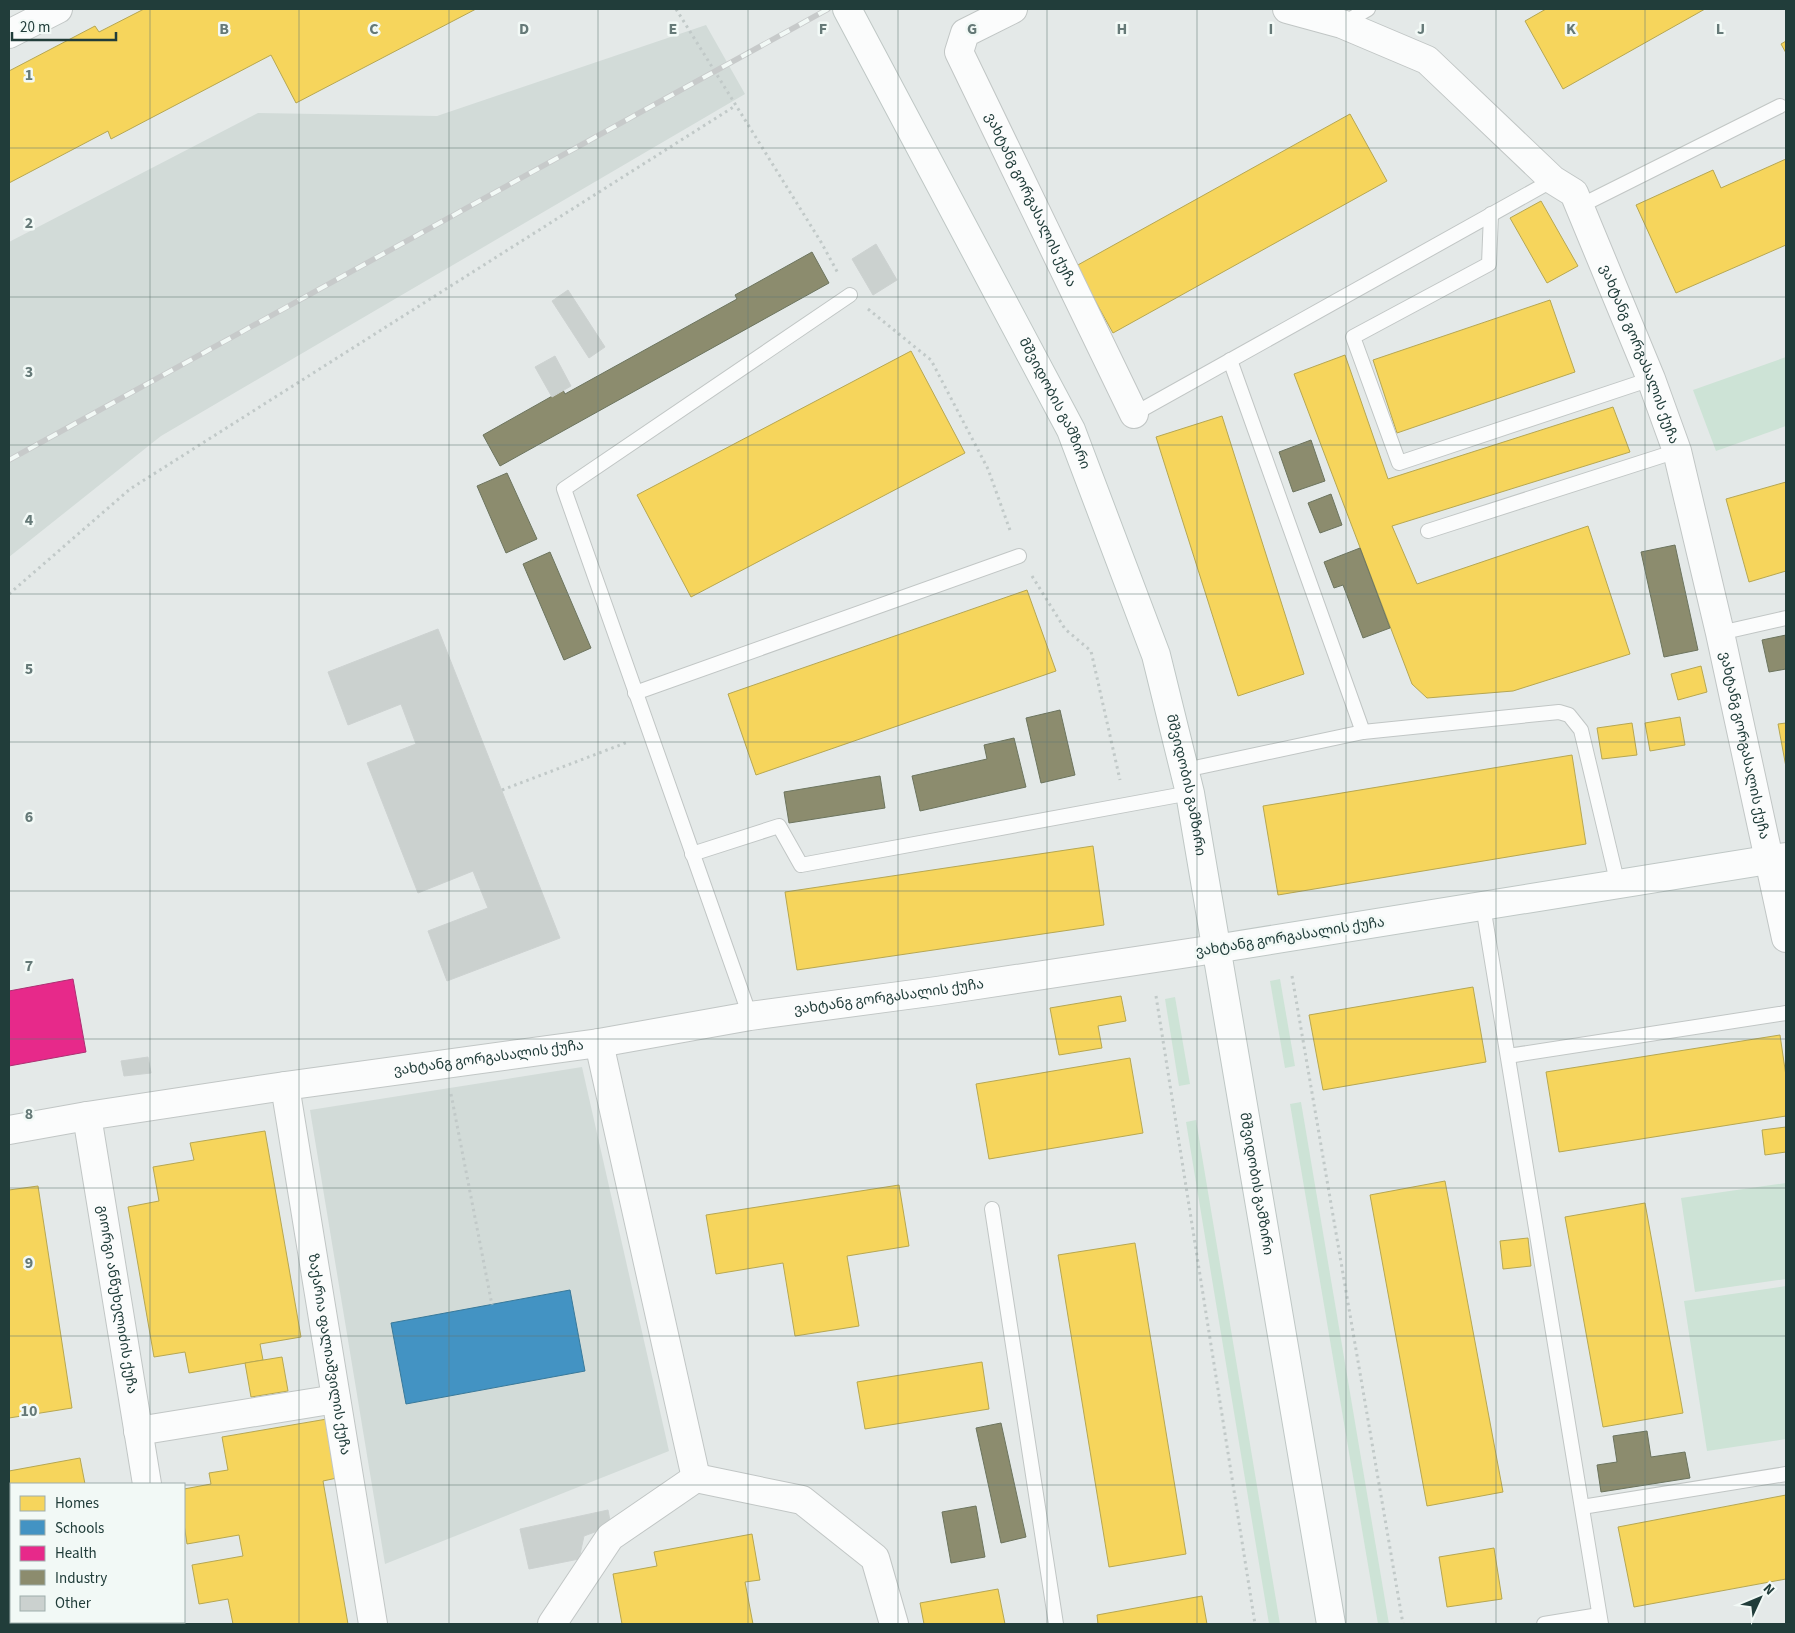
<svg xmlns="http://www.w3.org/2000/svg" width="1795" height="1633" font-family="'Source Sans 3','Noto Sans Georgian',sans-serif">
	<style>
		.built { fill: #d2dbd8 }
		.green { fill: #cde3d6 }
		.homes { fill: #f6d55c; stroke: #b6a752 }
		.schools { fill: #4393c3; stroke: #39799a }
		.health { fill: #e7298a; stroke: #ac2f72 }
		.industry { fill: #8c8c6e; stroke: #6c745e }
		.building { fill: #cbd1cf; stroke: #cdd2d1 }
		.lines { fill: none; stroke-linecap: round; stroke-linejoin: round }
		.lane-casing { stroke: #c1c6c5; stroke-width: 16 }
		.street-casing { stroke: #c1c6c5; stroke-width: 30 }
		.secondary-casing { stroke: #bfc7c5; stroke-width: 30 }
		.path { stroke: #c1c9c8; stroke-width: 3; stroke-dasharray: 2.5 4; stroke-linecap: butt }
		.lane { stroke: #fbfcfc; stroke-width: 14 }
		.street { stroke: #fbfcfc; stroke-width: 28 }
		.secondary { stroke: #fbfcfc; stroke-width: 28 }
		.rail-casing { stroke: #c7caca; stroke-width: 5.5 }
		.rail { stroke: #f2f9f6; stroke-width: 4; stroke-dasharray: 11; stroke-linecap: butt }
		.grid { fill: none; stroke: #657977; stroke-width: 1; stroke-opacity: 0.55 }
		.labels { text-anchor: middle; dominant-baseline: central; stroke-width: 5; stroke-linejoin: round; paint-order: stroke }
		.street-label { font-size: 14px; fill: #213d3a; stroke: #f2f9f6 }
		.grid-label { font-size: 16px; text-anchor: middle; font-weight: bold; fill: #657977; stroke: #f2f9f6; stroke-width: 5; stroke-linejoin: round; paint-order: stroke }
	</style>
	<rect width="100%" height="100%" fill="#e4e9e8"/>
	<g class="built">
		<path d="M706,25L745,94L161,436L9,557V242L258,113L437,116Z"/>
		<path d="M582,1067L669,1451L385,1564L310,1110Z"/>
	</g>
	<g class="green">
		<path d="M1786,357V426L1716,451L1693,390Z"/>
		<path d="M1280,979L1295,1066L1285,1068L1270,981Z"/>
		<path d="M1175,997L1190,1084L1179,1086L1165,999Z"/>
		<path d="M1301,1102L1389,1624H1378L1290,1104Z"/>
		<path d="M1196,1120L1280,1624H1269L1186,1122Z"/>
		<path d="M1786,1183V1279L1695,1292L1681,1198Z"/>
		<path d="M1786,1286V1439L1707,1451L1684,1301Z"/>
	</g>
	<g class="homes">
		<path d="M144,9H476L296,103L271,55L111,139L108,131L9,183V71L95,26L99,32Z"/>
		<path d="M1546,9H1705L1563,89L1525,21Z"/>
		<path d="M1786,41V53L1781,44Z"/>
		<path d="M1350,114L1387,181L1113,333L1076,266Z"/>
		<path d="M1786,159V245L1676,293L1636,205L1713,170L1721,188Z"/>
		<path d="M1541,201L1578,266L1547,283L1510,218Z"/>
		<path d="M1550,300L1575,372L1397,433L1373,360Z"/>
		<path d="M911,351L965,453L691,597L637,495Z"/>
		<path d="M1345,355L1388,479L1613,407L1630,452L1392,526L1417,584L1588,526L1630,654L1513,691L1427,698L1412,684L1294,374Z"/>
		<path d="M1222,416L1304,674L1238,696L1156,437Z"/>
		<path d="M1786,482V571L1749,582L1726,499Z"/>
		<path d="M1027,590L1056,671L756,775L728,694Z"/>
		<path d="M1701,666L1707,692L1678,700L1671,674Z"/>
		<path d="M1680,717L1685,745L1650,751L1645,723Z"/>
		<path d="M1632,723L1637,755L1602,759L1597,728Z"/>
		<path d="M1786,723V767L1778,724Z"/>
		<path d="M1572,755L1586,844L1278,895L1263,806Z"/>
		<path d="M1093,846L1104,925L797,970L785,892Z"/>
		<path d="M1473,987L1486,1062L1323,1090L1309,1015Z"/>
		<path d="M1121,996L1126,1021L1098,1026L1102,1048L1059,1055L1050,1008Z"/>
		<path d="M1780,1035L1786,1076V1116L1559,1152L1546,1072Z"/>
		<path d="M1130,1058L1143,1133L989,1159L976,1084Z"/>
		<path d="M1786,1127V1152L1765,1155L1762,1130Z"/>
		<path d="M265,1131L301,1337L260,1344L263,1360L189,1373L185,1352L154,1357L128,1207L159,1201L153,1167L194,1160L190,1143Z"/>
		<path d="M1445,1181L1503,1492L1427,1506L1370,1195Z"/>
		<path d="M899,1185L909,1246L847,1256L859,1326L795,1336L783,1263L716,1274L706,1215Z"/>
		<path d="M38,1186L72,1408L9,1418V1190Z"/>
		<path d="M1645,1203L1683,1413L1603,1427L1565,1217Z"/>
		<path d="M1528,1238L1531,1266L1503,1269L1500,1241Z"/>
		<path d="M1135,1243L1186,1554L1109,1567L1058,1255Z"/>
		<path d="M282,1357L288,1391L251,1397L245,1363Z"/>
		<path d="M982,1362L989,1409L865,1429L857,1382Z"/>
		<path d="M327,1419L337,1478L323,1481L348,1624H233L228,1599L199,1604L192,1565L243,1556L239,1535L187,1544L184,1524V1489L211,1484L209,1473L228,1470L222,1437Z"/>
		<path d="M80,1458L85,1484H11V1622H110V1624H9V1471Z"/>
		<path d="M1786,1495V1579L1634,1607L1618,1527Z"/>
		<path d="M752,1534L760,1580L745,1582L753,1624H622L613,1574L657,1566L654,1552Z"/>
		<path d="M1494,1548L1502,1599L1447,1607L1439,1557Z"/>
		<path d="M998,1589L1005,1624H924L920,1603Z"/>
		<path d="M1202,1596L1207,1624H1098L1097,1615Z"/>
	</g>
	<path class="schools" d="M570,1290L585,1371L406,1404L391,1323Z"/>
	<path class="health" d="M73,979L86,1052L9,1066V991Z"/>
	<g class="industry">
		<path d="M812,252L829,283L500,466L483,435L563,390L565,394L737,299L735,295Z"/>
		<path d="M1311,440L1325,481L1293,492L1279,452Z"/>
		<path d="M507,473L537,539L506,553L477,486Z"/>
		<path d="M1331,494L1342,525L1320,533L1308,503Z"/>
		<path d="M1675,545L1698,650L1664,657L1641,552Z"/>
		<path d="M1360,548L1390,628L1363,638L1343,585L1334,588L1324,562Z"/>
		<path d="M550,552L591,648L564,660L523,564Z"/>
		<path d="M1786,635V669L1769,672L1762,640Z"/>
		<path d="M1060,710L1075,775L1041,783L1026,718Z"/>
		<path d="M1014,738L1026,787L920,811L912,776L987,759L984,745Z"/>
		<path d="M880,776L885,808L789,823L784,792Z"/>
		<path d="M1001,1423L1026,1537L1001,1543L976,1428Z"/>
		<path d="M1647,1431L1651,1457L1685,1452L1690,1478L1601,1492L1597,1465L1617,1462L1613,1436Z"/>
		<path d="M976,1506L985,1557L951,1563L942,1512Z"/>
	</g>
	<g class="building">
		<path d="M876,244L897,280L873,295L852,259Z"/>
		<path d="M568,290L605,347L589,358L552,301Z"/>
		<path d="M555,356L571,386L552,397L535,367Z"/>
		<path d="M438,629L560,938L447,981L428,931L488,908L473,871L418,893L367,763L416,744L401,704L348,725L328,672Z"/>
		<path d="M148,1057L151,1073L124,1076L121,1061Z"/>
		<path d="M608,1510L611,1526L584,1536L579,1559L529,1569L520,1529Z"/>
	</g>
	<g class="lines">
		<g class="lane-casing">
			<g id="lane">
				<path d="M1342,24L1368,9"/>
				<path d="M1580,206L1780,106"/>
				<path d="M1491,214L1489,264L1353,337L1399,463L1651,379"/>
				<path d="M1230,360L1363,732"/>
				<path d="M1134,414L1553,180"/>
				<path d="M1428,531L1677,451"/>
				<path d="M1720,633L1786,618"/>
				<path d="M635,693L1019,556"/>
				<path d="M1185,770L1363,732L1559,712L1569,715L1581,730L1618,885"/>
				<path d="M692,854L779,826L801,865L1190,793"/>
				<path d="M1483,906L1601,1624"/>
				<path d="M750,1016L564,489L850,295"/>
				<path d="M1508,1056L1786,1013"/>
				<path d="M992,1209L1056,1624"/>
				<path d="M1582,1507L1786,1474"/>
				<path d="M1544,1624L1599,1615"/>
			</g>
		</g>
		<g class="street-casing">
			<g id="street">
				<path id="s1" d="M1013,9L965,33L959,52L1134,414"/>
				<path id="s2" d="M1287,9L1342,24L1427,60L1553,180L1574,193L1651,379L1677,451L1720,633L1786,938"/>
				<path d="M9,34L58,9"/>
				<path d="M599,1043L696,1478"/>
				<path id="s3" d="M285,1086L373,1624"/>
				<path id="s4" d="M87,1116L147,1484"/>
				<path id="s5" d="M9,1130L87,1116L285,1086L599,1043L750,1016L937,991L1215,949"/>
				<path d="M138,1431L336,1399"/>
				<path d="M696,1478L802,1500L875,1558L894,1624"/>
				<path d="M169,1622V1624"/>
				<path d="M552,1624L610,1537L696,1478"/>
			</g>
		</g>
		<g class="secondary-casing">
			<g id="secondary">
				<path id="s6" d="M847,9L1071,430L1156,655L1190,793L1331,1624"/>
				<path d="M1215,949L1786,857"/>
			</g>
		</g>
		<g class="path">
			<path d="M676,9L821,242L839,275"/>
			<path d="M868,309L931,360L988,469L1011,533"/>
			<path d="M1032,576L1065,629L1091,651L1120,780"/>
			<path d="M9,594L130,489L735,106"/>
			<path d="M502,790L628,742"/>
			<path d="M1292,976L1403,1624"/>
			<path d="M1156,996L1255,1624"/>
			<path d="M451,1094L492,1305"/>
		</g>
		<use href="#lane" class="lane"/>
		<use href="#street" class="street"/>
		<use href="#secondary" class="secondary"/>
		<g class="rail-casing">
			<path id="rail" d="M9,460L828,9"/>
		</g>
		<use href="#rail" class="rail"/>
	</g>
	<path class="grid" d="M150,9V1484M299,9V1624M449,9V1624M598,9V1624M748,9V1624M898,9V1624M1047,9V1624M1197,9V1624M1346,9V1624M1496,9V1624M1645,9V1624M9,148H1786M9,297H1786M9,445H1786M9,594H1786M9,742H1786M9,891H1786M9,1039H1786M9,1188H1786M9,1336H1786M9,1485H11M184,1485H1786M150,1622V1624"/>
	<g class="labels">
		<g class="street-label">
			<text stroke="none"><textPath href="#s1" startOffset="238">ვახტანგ გორგასალის ქუჩა</textPath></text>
			<text stroke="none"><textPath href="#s2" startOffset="522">ვახტანგ გორგასალის ქუჩა</textPath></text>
			<text stroke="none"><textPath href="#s6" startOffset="446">მშვიდობის გამზირი</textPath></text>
			<text stroke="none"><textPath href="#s2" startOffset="928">ვახტანგ გორგასალის ქუჩა</textPath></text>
			<text stroke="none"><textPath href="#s6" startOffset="851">მშვიდობის გამზირი</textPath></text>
			<text transform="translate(1290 937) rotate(-9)">ვახტანგ გორგასალის ქუჩა</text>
			<text stroke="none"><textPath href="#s5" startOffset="890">ვახტანგ გორგასალის ქუჩა</textPath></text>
			<text stroke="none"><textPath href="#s5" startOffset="485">ვახტანგ გორგასალის ქუჩა</textPath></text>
			<text stroke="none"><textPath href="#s6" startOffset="1256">მშვიდობის გამზირი</textPath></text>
			<text stroke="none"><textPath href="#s4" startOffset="186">გიორგი ანწუხელიძის ქუჩა</textPath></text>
			<text stroke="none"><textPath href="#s3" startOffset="272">ზაქარია ფალიაშვილის ქუჩა</textPath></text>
		</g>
	</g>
	<g class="grid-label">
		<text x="224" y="34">B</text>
		<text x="374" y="34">C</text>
		<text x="524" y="34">D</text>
		<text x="673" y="34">E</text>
		<text x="823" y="34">F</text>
		<text x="972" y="34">G</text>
		<text x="1122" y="34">H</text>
		<text x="1271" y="34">I</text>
		<text x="1421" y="34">J</text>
		<text x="1571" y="34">K</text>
		<text x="1720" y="34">L</text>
		<text x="29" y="80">1</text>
		<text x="29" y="228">2</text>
		<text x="29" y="377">3</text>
		<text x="29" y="525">4</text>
		<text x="29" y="674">5</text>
		<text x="29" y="822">6</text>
		<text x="29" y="971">7</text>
		<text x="29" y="1119">8</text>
		<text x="29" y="1268">9</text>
		<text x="29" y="1416">10</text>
	</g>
	<rect width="1795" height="1633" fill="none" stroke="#213d3a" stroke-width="20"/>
	<rect x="10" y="1483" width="175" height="140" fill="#f2f9f6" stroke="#9eaeab"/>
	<rect x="20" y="1496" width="25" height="15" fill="#f6d55c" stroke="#9eaeab"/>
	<text x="55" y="1508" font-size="15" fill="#213d3a">Homes</text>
	<rect x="20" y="1520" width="25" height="15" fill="#4393c3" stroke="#9eaeab"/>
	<text x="55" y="1533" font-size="15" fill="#213d3a">Schools</text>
	<rect x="20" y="1546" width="25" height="15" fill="#e7298a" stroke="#9eaeab"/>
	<text x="55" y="1558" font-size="15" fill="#213d3a">Health</text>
	<rect x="20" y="1570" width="25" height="15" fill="#8c8c6e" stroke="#9eaeab"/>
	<text x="55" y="1583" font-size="15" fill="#213d3a">Industry</text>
	<rect x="20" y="1596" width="25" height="15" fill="#cbd1cf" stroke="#9eaeab"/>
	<text x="55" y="1608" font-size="15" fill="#213d3a">Other</text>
	<g transform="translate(1760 1598) rotate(46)" stroke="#f2f9f6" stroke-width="4" paint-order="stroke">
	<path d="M0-4L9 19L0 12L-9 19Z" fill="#213d3a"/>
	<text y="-8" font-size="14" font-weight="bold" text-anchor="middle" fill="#213d3a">N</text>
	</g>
	<path d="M12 32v8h104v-8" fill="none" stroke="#213d3a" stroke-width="2.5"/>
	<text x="20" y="32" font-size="15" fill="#213d3a" stroke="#f2f9f6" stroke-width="4" paint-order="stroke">20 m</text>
</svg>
